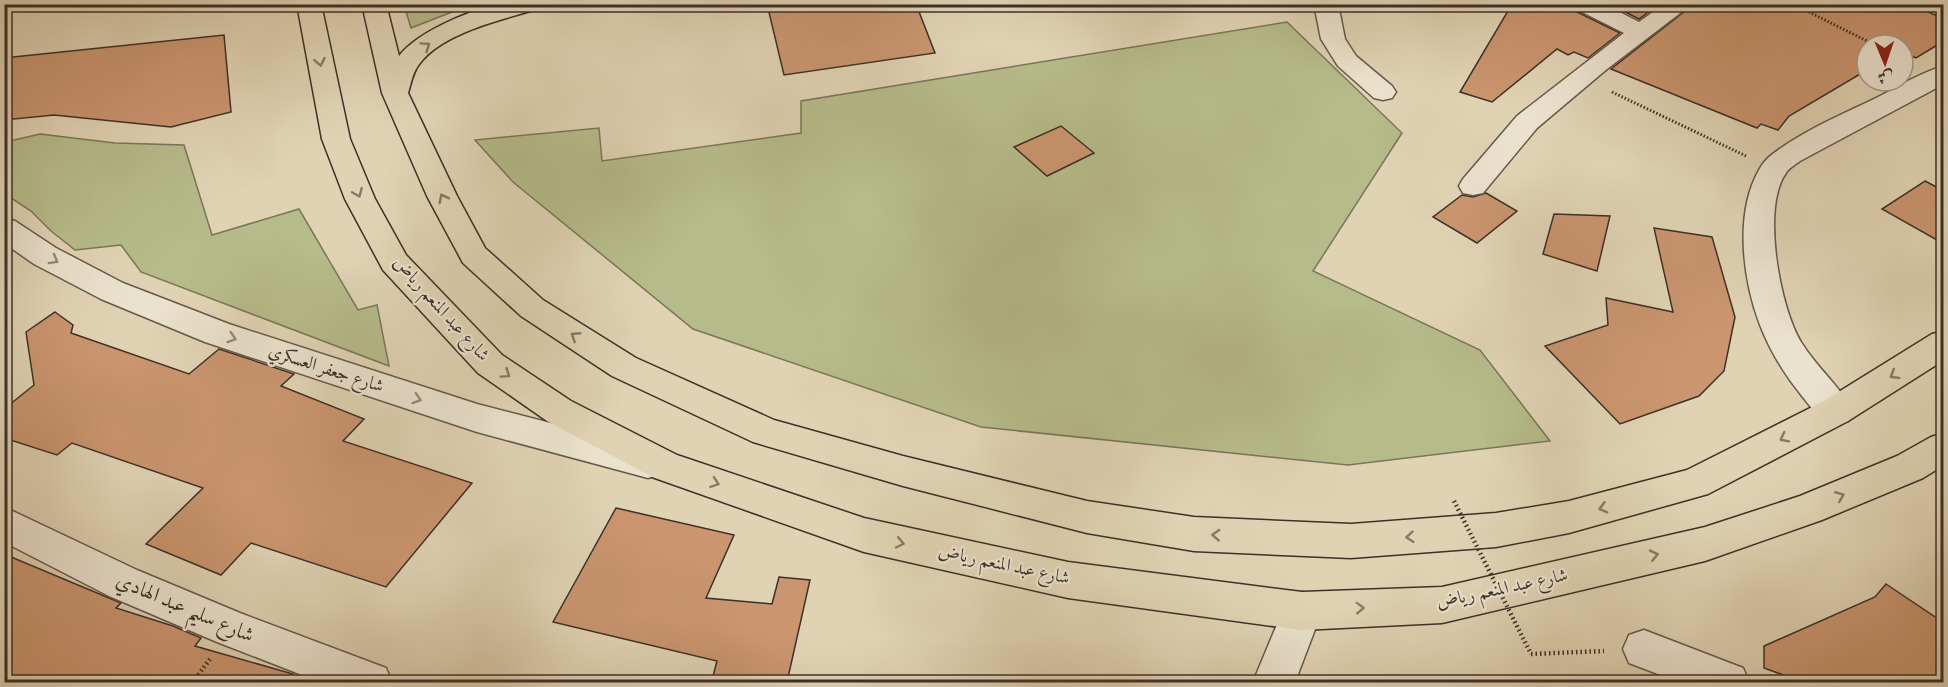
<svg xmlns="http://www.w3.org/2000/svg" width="1948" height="687" font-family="'IM FELL DW Pica',Amiri,serif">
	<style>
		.green { fill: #b6bb8a; stroke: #79765a; stroke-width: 1.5 }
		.building { fill: #ca956f; stroke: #3c3029; stroke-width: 1.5 }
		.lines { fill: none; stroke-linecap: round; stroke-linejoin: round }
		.minor-casing { stroke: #65594c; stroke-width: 3 }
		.major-casing { stroke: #3c3029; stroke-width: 3 }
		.path-far1 { stroke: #3c3029; stroke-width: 3; stroke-dasharray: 1.5 2; stroke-linecap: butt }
		.path { stroke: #3c3029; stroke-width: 4.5; stroke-dasharray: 1.5 3; stroke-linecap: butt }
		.minor { fill: #ebe2ce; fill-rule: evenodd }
		.major { fill: #e0d3b4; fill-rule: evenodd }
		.path-bridge { stroke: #3c3029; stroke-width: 4.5; stroke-dasharray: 1.5 3; stroke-linecap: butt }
		.oneway { stroke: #867968 }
		.oneway2 { stroke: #94897c }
		.labels { text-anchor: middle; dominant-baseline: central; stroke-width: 4.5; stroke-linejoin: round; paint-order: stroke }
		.street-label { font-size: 18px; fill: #3c3029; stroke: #ebe2ce }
		.near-street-label { font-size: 21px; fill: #3c3029; stroke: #ebe2ce }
	</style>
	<rect width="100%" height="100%" fill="#e0d3b4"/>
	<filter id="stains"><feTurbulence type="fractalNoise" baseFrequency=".00333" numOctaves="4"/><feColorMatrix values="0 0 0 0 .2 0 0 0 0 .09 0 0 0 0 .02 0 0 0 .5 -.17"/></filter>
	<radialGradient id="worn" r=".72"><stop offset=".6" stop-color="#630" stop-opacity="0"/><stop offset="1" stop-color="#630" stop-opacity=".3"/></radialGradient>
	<g class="green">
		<path d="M404,5V4L470,5L411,28Z"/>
		<path d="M1287,22L1402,133L1313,271L1480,350L1550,441L1348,465L981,427L693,329L513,182L475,140L599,128L602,161L801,133V101Z"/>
		<path d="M40,134L115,143L184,145L212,235L299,209L358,310L377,305L389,366L141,272L121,245L75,250L51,231L31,211L5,194V142Z"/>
	</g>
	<g class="building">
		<path d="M767,4H916L935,53L784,75Z"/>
		<path d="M1512,4H1570L1575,11L1620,33L1588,58L1574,52L1568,55L1557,49L1492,102L1460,92Z"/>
		<path d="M1610,4H1659L1639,19Z"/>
		<path d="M1694,4H1911L1944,19V41L1916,58L1903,52V45H1867V70L1789,116L1778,130L1761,124L1757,128L1611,69Z"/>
		<path d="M224,35L231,112L171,127L54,115L4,120V58Z"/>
		<path d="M1061,126L1094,153L1047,176L1014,147Z"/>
		<path d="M1925,181L1944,191V244L1882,209Z"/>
		<path d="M1486,193L1517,211L1477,243L1433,217L1462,195L1473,197Z"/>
		<path d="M1554,214L1610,216L1597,271L1543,254Z"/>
		<path d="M1654,228L1712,237L1735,317L1724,371L1699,396L1620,424L1545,346L1608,325L1606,298L1673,312Z"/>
		<path d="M55,312L73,325L71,333L189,374L219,349L294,374L281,386L364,419L343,441L472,483L386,587L251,543L221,575L146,544L203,488L72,443L57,455L4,438V409L34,385L26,332Z"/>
		<path d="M616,508L734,535L706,598L772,604L779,577L810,580L787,682L713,676L717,661L553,622Z"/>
		<path d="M4,554L121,603L116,608L173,626L201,638L195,646L293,674L292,682H4Z"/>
		<path d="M1886,584L1944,623V682H1802L1764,668V646L1875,597Z"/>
	</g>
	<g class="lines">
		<g class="minor-casing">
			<g id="minor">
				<path d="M1314,4H1338L1345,39L1356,56L1392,86L1396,92L1392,98L1383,100L1374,98L1338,66L1321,39Z"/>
				<path d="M1572,4H1604L1639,22L1664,4H1692L1607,69L1537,128L1483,193L1473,195L1463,193L1459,186L1463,179L1517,116L1624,33L1576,9Z"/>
				<path d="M1944,66V84L1800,161C1795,165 1789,168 1786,173C1761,207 1780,308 1801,342C1816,367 1840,386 1853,411L1848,421C1824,429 1816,413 1802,396C1785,375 1770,351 1760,325C1743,280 1734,214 1759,170C1762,164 1767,158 1774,153C1806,129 1846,113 1882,95C1901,85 1922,72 1944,66Z"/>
				<path d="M4,218L15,221L56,248L123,283L229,324L477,404L648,448L661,452L666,463L661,474L648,478L477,432L205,342L101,299L34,264L4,243Z"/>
				<path d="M4,507L137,570L240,613L386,668L392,682H320L217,642L109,596L4,542Z"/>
				<path d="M1302,592L1316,598L1322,611L1295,682H1253L1288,598Z"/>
				<path d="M1644,630L1743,668L1749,682H1679L1629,663L1623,649L1629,635Z"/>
			</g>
		</g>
		<g class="major-casing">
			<g id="major">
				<path d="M297,4H321L350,139L375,199L406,255L502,355L571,401L677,455L864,518L1068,562L1302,592L1442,587L1705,527L1800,496L1897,456L1931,437L1944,433V465L1923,478L1822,520L1705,561L1442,623L1302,630L1068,598L864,552L652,477L547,421L478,373L383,270L345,199L322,139Z"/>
				<path d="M362,4H386L399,56C417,32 473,8 503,4C515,3 528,4 541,4L537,9C502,20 444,32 420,63C413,71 411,83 408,93L457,196L485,248L543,300L636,358L774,420L903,456L1087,501L1194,517L1351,524L1496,513L1569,501L1687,470L1824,401L1932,334L1944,331V360L1848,421L1708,494L1569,533L1496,547L1351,558L1194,551L1087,533L903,486L753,442L612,376L521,316L463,263L427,196L382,93Z"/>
			</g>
		</g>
		<g class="path-far1">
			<path d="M1793,4L1875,45"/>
			<path d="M1612,92L1746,156"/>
		</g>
		<g class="path">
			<path d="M1531,654L1604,651"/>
			<path d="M193,682L210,659"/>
		</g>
		<use href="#minor" class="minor"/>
		<use href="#major" class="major"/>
		<path class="path-bridge" d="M1454,501L1531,654"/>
	</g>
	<defs><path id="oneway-chevron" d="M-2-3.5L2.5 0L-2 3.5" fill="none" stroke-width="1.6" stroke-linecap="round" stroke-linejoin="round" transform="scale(1.5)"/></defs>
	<g class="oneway">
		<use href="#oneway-chevron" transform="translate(426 46) rotate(-34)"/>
		<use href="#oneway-chevron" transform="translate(320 62) rotate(79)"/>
		<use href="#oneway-chevron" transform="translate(358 193) rotate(67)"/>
		<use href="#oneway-chevron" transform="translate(443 198) rotate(-117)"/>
		<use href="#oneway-chevron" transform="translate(575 336) rotate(-147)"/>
		<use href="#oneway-chevron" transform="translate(506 374) rotate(34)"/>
		<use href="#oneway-chevron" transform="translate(1894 375) rotate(148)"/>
		<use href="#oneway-chevron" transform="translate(1784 438) rotate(153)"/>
		<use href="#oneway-chevron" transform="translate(715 483) rotate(19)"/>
		<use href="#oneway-chevron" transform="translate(1840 496) rotate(-22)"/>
		<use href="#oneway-chevron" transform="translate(1603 508) rotate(165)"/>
		<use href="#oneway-chevron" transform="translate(1216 535) rotate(-177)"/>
		<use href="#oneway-chevron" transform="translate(1410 537) rotate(175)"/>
		<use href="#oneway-chevron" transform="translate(900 543) rotate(12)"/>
		<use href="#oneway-chevron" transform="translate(1654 555) rotate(-13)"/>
		<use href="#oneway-chevron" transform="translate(1360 608) rotate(-2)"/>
	</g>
	<g class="oneway2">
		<use href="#oneway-chevron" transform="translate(54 260) rotate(29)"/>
		<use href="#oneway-chevron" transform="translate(232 338) rotate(18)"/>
		<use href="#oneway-chevron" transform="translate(417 399) rotate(18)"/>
	</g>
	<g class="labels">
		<g class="street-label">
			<text transform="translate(441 309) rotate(48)">شارع عبد المنعم رياض</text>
			<text transform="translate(326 369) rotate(18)">شارع جعفر العسكري</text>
			<text transform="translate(1004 565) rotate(12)">شارع عبد المنعم رياض</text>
			<text transform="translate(1502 589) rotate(-12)">شارع عبد المنعم رياض</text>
		</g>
		<g class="near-street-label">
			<text transform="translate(185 608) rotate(23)">شارع سليم عبد الهادي</text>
		</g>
	</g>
	<rect width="1948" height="687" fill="none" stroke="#e0d3b4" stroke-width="24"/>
	<rect x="6" y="6" width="1936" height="675" fill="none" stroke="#3c3029" stroke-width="3"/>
	<rect x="12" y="12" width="1924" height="663" fill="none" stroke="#3c3029" stroke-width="1.5"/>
	<g transform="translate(1885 63) rotate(178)"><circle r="28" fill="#ebe2ce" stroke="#a59b8c" stroke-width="1.5"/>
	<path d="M0-4.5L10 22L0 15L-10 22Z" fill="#8f2418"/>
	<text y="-9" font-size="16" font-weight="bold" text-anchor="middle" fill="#3c3029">ش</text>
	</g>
	<rect width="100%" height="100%" filter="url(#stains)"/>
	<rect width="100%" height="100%" fill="url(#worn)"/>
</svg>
